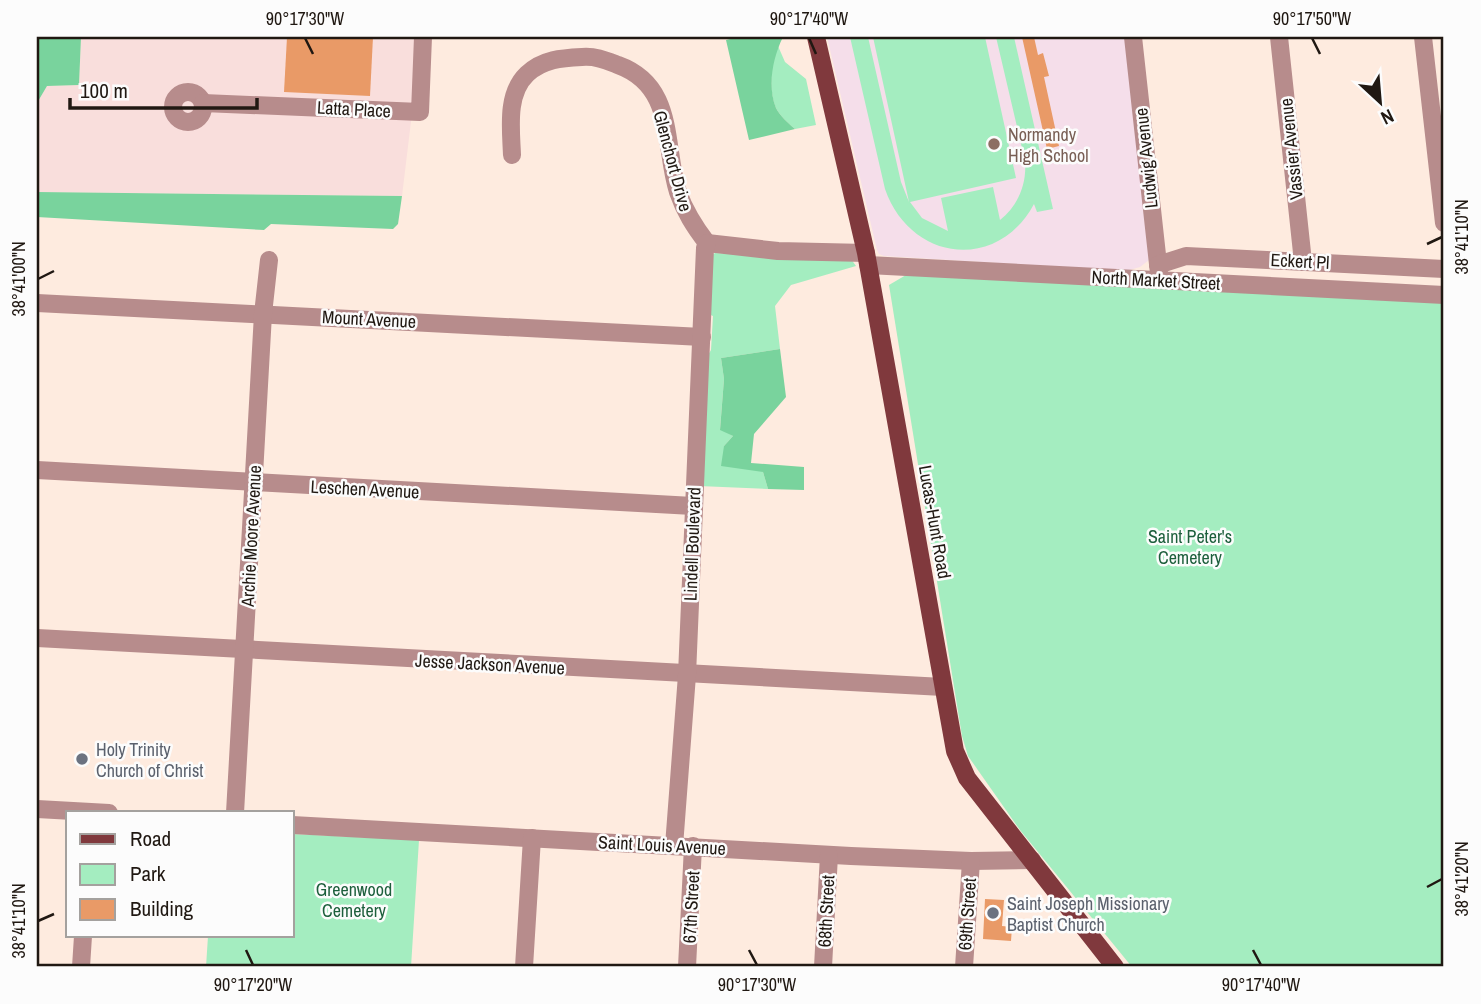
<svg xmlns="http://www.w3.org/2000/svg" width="1481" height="1004" font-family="'Archivo Narrow',sans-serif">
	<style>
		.industrial { fill: #f9dedc }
		.education { fill: #f5deea }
		.green { fill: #a4edc0 }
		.forest { fill: #79d39d }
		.building { fill: #e99a67 }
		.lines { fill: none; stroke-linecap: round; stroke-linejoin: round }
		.minor { stroke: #b78c8c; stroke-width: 18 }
		.major { stroke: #80393d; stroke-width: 18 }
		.ticks { fill: none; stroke: #201812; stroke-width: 2.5 }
		.education-dot { fill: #8d6e63; stroke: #fcfcfc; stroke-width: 2.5 }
		.worship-dot { fill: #6b7280; stroke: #fcfcfc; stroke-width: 2.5 }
		.labels { text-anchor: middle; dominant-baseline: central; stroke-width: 5; stroke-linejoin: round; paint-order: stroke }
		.street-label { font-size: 18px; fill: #201812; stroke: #fcfcfc }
		.education-label { font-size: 18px; fill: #785e54; stroke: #fcfcfc; text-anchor: start }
		.park-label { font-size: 18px; fill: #1d5f3c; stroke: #fcfcfc }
		.worship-label { font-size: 18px; fill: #5b616d; stroke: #fcfcfc; text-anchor: start }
		.neatline { fill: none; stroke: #201812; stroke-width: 2.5 }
		.ticks-label { font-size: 18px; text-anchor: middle; fill: #201812 }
	</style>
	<rect width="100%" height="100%" fill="#feebdf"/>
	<path class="industrial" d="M81,37H416L413,105L402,196L37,192V103L47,86L79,85Z"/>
	<path class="education" d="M827,37H1125L1149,260L1140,267L1126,271L884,256L879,254L877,250Z"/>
	<g class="green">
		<path d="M850,37H868L901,182L909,202L873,37H985L1016,178L910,202L922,218L948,231L941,198L993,187L1000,220C1018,206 1027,184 1025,161L996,37H1014L1053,209L1037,212L1034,204C997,273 910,261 885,189Z"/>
		<path d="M778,46L785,62L806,79L816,125L795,129C788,123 780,116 776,108C769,92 770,61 778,46Z"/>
		<path d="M715,253L851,259L856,266L791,285L775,306L780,349L721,358L724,379L720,429L733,436L724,446L763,472L768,489L699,486L704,362L711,350L713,316L708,314L711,256Z"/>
		<path d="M906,275L1444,303V967H1132L1020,830L968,756L962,736L889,285Z"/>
		<path d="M292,834L419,840L411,967H206L208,936H292Z"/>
	</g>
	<g class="forest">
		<path d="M37,37H81L79,85L47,86L37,103Z"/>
		<path d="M740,37H783C773,57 767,86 776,108C780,116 788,123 795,129L749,140L726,40Z"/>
		<path d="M37,192L402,196L398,224L393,229L271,224L264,230L37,217Z"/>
		<path d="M780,349L786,397L754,434L751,463L804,467V490L768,489L763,472L721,466L724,446L733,436L720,430L724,379L721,358Z"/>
	</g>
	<g class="building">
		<path d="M287,37H373L370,96L284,92Z"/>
		<path d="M1022,37H1034L1038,55L1043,53L1049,76L1044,77L1059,146L1047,149Z"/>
		<path d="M985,899L1004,900L1002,926L1012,927L1011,941L983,939Z"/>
	</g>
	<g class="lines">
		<g class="minor">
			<path d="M1133,37L1159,273"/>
			<path d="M1279,37L1303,262"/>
			<path d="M1423,37L1444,223"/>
			<circle cx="188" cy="107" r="15"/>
			<path d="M203,103L420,112L423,37"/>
			<path d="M512,155C511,129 506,94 527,74C543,59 562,58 582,57C596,56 605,60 618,65C676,86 663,145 678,192C685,212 694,226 707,243"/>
			<path d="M707,243L778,251L866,253"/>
			<path d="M868,265L1444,295"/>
			<path d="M1158,265L1186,256L1444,269"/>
			<path d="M37,303L702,337"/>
			<path d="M37,470L693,506"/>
			<path d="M37,638L943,687"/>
			<path d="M37,809L109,813"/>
			<path d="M235,813L263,314L269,260"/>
			<path d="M292,825L851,856L971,861L1032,860"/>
			<path d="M674,846L687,675L705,248L707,243"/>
			<path d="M81,967L83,936"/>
			<path d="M524,967L532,838"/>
			<path d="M687,967L693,846"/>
			<path d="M823,967L829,855"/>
			<path d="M964,967L971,861"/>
		</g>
		<path class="major" d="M816,37L866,253L955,751L967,778L1115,967"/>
	</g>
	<path class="ticks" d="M305,38L313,54M809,38L816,54M1312,38L1320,54M1427,244L1442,237M38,279L54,271M1427,887L1442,879M38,921L54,914M246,950L253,965M749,950L757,965M1253,950L1261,965"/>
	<circle class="education-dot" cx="994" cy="144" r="7"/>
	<g class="worship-dot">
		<circle cx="82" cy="759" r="7"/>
		<circle cx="993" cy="913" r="7"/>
	</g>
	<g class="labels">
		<g class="street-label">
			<text transform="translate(354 109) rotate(3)">Latta Place</text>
			<text transform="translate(1291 149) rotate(-96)">Vassier Avenue</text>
			<text transform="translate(1146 158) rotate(-96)">Ludwig Avenue</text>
			<text transform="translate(673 161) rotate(75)">Glenchort Drive</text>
			<text transform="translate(1300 261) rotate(3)">Eckert Pl</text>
			<text transform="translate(1156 280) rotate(3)">North Market Street</text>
			<text transform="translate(369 319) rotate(3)">Mount Avenue</text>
			<text transform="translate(365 489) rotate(3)">Leschen Avenue</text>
			<text transform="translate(935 522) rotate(80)">Lucas-Hunt Road</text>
			<text transform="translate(251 536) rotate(-87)">Archie Moore Avenue</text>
			<text transform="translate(692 544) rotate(-88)">Lindell Boulevard</text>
			<text transform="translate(490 664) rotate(3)">Jesse Jackson Avenue</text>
			<text transform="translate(662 845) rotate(3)">Saint Louis Avenue</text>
			<text transform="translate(691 907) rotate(-87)">67th Street</text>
			<text transform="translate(826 911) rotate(-87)">68th Street</text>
			<text transform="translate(967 914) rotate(-86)">69th Street</text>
		</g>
		<g class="education-label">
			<text x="1008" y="134">Normandy<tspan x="1008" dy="21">High School</tspan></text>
		</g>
		<g class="park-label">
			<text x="1190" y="536">Saint Peter's<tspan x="1190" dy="21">Cemetery</tspan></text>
			<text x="354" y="889">Greenwood<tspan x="354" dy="21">Cemetery</tspan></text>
		</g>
		<g class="worship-label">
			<text x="96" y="749">Holy Trinity<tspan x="96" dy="21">Church of Christ</tspan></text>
			<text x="1007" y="903">Saint Joseph Missionary<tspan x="1007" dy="21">Baptist Church</tspan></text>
		</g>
	</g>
	<rect width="1481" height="1004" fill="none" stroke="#fcfcfc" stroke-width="77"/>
	<rect x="66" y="811" width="228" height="126" fill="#fcfcfc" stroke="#a4a19e" stroke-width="2"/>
	<rect x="80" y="834" width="35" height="10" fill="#80393d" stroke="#a4a19e" stroke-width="2"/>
	<text x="130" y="846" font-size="21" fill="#201812">Road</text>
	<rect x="80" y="864" width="35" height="21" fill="#a4edc0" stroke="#a4a19e" stroke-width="2"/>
	<text x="130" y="881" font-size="21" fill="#201812">Park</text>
	<rect x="80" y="899" width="35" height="21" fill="#e99a67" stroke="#a4a19e" stroke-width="2"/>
	<text x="130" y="916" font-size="21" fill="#201812">Building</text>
	<g transform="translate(1380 102) rotate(154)" stroke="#fcfcfc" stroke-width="5" paint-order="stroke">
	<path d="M0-5L12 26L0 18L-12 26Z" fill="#201812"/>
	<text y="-10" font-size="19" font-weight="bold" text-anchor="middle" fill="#201812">N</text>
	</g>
	<path d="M70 98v10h187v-10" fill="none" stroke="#201812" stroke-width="3.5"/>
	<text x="80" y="98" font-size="21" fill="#201812" stroke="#fcfcfc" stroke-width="5" paint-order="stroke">100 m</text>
	<rect x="38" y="38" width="1404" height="927" class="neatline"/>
	<g class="ticks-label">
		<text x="305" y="25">90°17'30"W</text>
		<text x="809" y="25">90°17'40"W</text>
		<text x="1312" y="25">90°17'50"W</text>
		<text transform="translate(1462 237) rotate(-90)" y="6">38°41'10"N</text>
		<text transform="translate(19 279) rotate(-90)" y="6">38°41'00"N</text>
		<text transform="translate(1462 879) rotate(-90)" y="6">38°41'20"N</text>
		<text transform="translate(19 921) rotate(-90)" y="6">38°41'10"N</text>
		<text x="253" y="991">90°17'20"W</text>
		<text x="757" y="991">90°17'30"W</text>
		<text x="1261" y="991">90°17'40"W</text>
	</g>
</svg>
